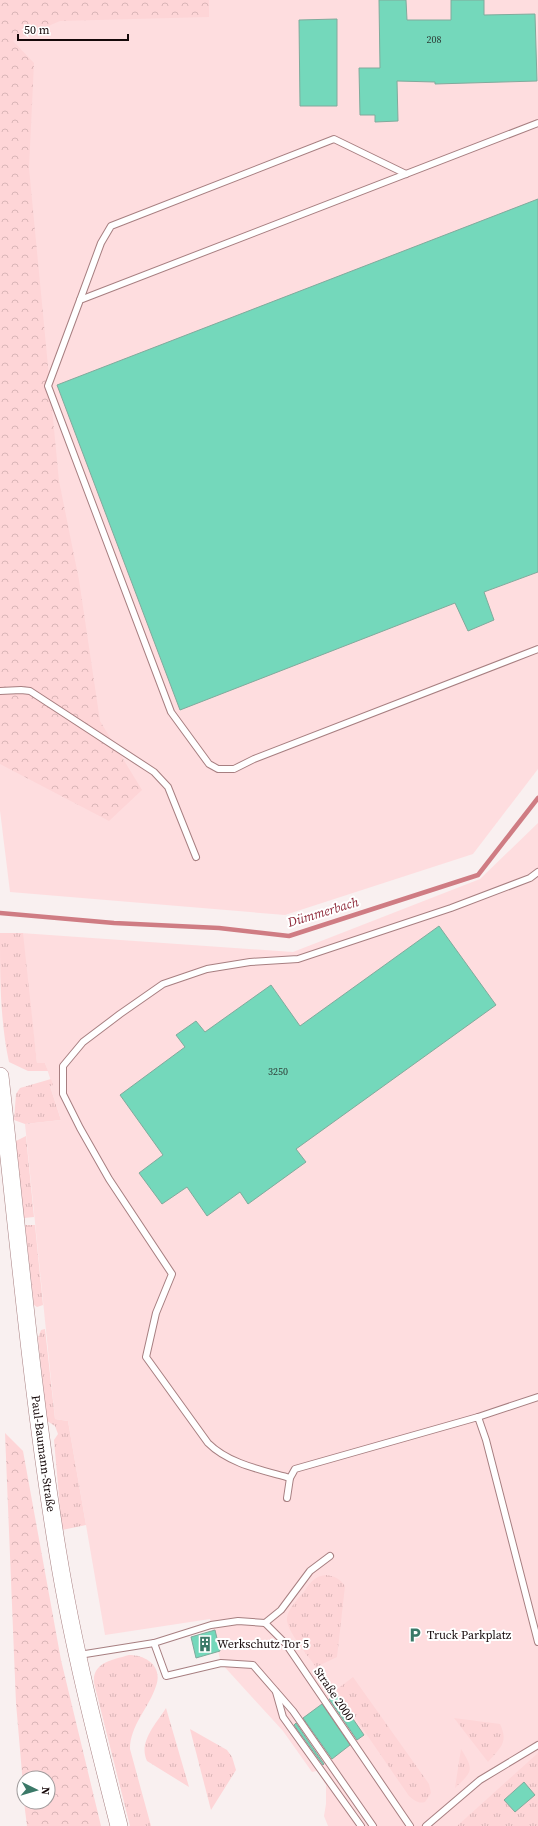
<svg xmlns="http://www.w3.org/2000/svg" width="538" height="1826" font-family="'Source Serif 4',serif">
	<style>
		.built { fill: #fedddf }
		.grass { fill: url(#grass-tufts) }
		.forest { fill: url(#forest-crowns) }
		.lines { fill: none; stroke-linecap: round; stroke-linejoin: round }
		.stream { stroke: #cf7c83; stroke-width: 4.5 }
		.building { fill: #74d8bb; stroke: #80aa9c }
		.lane-casing { stroke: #a77f81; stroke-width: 8 }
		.secondary-casing { stroke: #a77f81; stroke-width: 18 }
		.lane { stroke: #fff; stroke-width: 6 }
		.secondary { stroke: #fff; stroke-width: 17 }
		.labels { text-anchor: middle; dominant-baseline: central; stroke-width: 4; stroke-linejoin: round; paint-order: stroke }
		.number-label { font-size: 10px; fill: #2d3c36 }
		.street-label { font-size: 12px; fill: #150809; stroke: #fff }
		.poi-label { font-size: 12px; fill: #150809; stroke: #fff; text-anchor: start }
		.water-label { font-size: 13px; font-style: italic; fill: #902c3c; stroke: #fff }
	</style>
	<defs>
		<pattern id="grass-tufts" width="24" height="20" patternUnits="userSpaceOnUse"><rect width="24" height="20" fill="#fed5d7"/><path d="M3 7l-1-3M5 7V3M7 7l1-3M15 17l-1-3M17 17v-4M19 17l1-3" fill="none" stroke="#d9b5b7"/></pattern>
		<pattern id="forest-crowns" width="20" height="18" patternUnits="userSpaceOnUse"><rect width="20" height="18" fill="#fed5d7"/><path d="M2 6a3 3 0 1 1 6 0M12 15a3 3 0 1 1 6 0" fill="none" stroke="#d9b5b7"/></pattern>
	</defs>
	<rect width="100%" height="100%" fill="#f9f0f0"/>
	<g class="built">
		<path d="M0,0H538V769L473,854L285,915L10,892L0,811Z"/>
		<path d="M538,823V1826H328L324,1816L326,1804V1785L317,1771L312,1772L283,1731L221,1663L210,1619L105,1635L68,1421L55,1419L25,1124L61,1120L50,1086L52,1084L45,1063H37L21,933L293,952L480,879Z"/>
	</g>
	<g class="grass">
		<path d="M0,933H23L37,1063H45L48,1071H28L9,1062C0,1021 0,975 0,933Z"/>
		<path d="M51,1079L53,1085L50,1086L61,1120L25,1124L14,1120L16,1094L20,1088Z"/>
		<path d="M26,1136L34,1217L24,1218L16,1141Z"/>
		<path d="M25,1225H35L43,1305L37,1307L34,1305Z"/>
		<path d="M45,1329L55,1419L68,1421L86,1525L62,1530L54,1440L58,1434L55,1426L47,1421L38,1338L41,1330Z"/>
		<path d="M326,1575C335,1576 340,1579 345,1586L337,1657L316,1667C309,1657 286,1630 287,1619C287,1610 297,1600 303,1593C310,1583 314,1576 326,1575Z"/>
		<path d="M129,1655C147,1655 163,1667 156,1686C149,1708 130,1725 130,1749L151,1826H130L94,1683C92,1662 113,1660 129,1655Z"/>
		<path d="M353,1677L429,1784L431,1793L425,1802C418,1804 414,1800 409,1796L336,1690Z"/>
		<path d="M166,1708L189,1787L147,1761C138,1742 156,1724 166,1708Z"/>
		<path d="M454,1718L500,1724C509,1743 500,1748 488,1762Z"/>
		<path d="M190,1729L227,1750L232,1757L236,1770L211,1810Z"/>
		<path d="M461,1749C474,1770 473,1771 455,1788Z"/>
		<path d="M538,1753V1826H457Z"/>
	</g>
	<g class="forest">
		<path d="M0,0H209V17L60,21L13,41L34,63L29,168L59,481L79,580L100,721L142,790L109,821L0,764Z"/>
		<path d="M5,1433L23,1451L61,1660L101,1826H27L24,1802H48V1778H24V1796L16,1703Z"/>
	</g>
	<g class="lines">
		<path class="stream" d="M0,913L114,923L219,928L289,936L478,875L538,798"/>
	</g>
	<g class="building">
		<path d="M379,0H406L407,20H451V0H484V15L535,14L537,81L435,84V82L397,81L398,121L375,122V115H360L359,68H380Z"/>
		<path d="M337,19V106H300L299,20Z"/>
		<path d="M538,199V572L484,592L494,620L468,631L455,603L180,710L57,385Z"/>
		<path d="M439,926L496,1005L296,1149L306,1162L248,1204L240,1192L207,1216L187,1187L162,1204L139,1173L163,1155L120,1095L185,1047L176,1035L196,1021L205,1032L271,985L300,1026Z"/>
		<path d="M215,1630L220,1651L196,1658L191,1637Z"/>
		<path d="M336,1694L364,1735L357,1740L329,1699Z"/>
		<path d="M322,1704L350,1745L332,1759L303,1718Z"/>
		<path d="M296,1723L324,1764L323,1765L294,1725Z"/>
		<path d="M524,1782L535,1795L515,1812L504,1800Z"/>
	</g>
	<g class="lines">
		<g class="lane-casing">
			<g id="lane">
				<path d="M538,123L80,300L48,386L171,712L209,764L218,769H234L254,759L538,649"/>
				<path d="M80,300L101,243L111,226L334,139L406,174"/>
				<path d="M0,691L21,690L30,691L154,772L168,787L196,857"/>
				<path d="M478,1417L538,1397"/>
				<path d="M290,1478C262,1470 229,1464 208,1443L146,1357L156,1313L172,1274L109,1179L80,1128L63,1094V1066L83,1042L120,1014L163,984L207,969L250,962L298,959L451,908L530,878L538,872"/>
				<path d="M287,1498L290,1478L295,1469L478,1417L486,1440L538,1642"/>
				<path d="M265,1623L281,1610L310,1571L330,1556"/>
				<path d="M154,1643L166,1676L221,1663L253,1665L293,1711L373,1826"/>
				<path d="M79,1655L154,1643L211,1625L238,1621L265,1623L286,1644L410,1826"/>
				<path d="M276,1692L283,1717L361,1826"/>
				<path d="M426,1826L480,1780L538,1745"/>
			</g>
		</g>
		<g class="secondary-casing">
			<g id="secondary">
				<path id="s1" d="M0,1076C18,1235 32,1396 58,1554C73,1646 96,1736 119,1826"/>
			</g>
		</g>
		<use href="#lane" class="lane"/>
		<use href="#secondary" class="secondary"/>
	</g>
	<defs>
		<g id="parking-bare" transform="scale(1.2)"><path d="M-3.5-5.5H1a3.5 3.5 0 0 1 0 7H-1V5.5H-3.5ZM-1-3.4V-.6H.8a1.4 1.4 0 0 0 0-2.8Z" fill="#3a7968" stroke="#fff" stroke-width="2.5" paint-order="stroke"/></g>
		<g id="building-bare" transform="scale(1.2)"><path d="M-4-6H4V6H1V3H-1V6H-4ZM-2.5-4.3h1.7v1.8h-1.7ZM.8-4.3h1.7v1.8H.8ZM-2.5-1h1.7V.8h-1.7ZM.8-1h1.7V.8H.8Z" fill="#3a7968" stroke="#fff" stroke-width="2.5" paint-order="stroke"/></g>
	</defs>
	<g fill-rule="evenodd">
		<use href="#parking-bare" x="415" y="1635"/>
		<use href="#building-bare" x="205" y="1644"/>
	</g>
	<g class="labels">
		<g class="number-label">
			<text x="434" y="39">208</text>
			<text x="278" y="1071">3250</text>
		</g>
		<g class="street-label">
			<text stroke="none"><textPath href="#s1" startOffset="380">Paul-Baumann-Straße</textPath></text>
			<text transform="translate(334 1694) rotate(56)">Straße 2000</text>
		</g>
		<g class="poi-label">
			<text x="427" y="1635">Truck Parkplatz</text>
			<text x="217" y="1644">Werkschutz Tor 5</text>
		</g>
		<g class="water-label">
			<text transform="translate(323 912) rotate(-17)">Dümmerbach</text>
		</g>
	</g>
	<g transform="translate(36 1790) rotate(95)"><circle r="19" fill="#ffffff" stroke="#a19c9d"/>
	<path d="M0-3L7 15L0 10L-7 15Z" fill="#3a7968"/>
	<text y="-6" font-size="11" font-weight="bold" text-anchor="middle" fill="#150809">N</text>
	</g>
	<path d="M18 34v6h110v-6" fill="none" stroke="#150809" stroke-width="2"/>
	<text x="24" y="34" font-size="12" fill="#150809" stroke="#ffffff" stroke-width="3" paint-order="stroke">50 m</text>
</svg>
